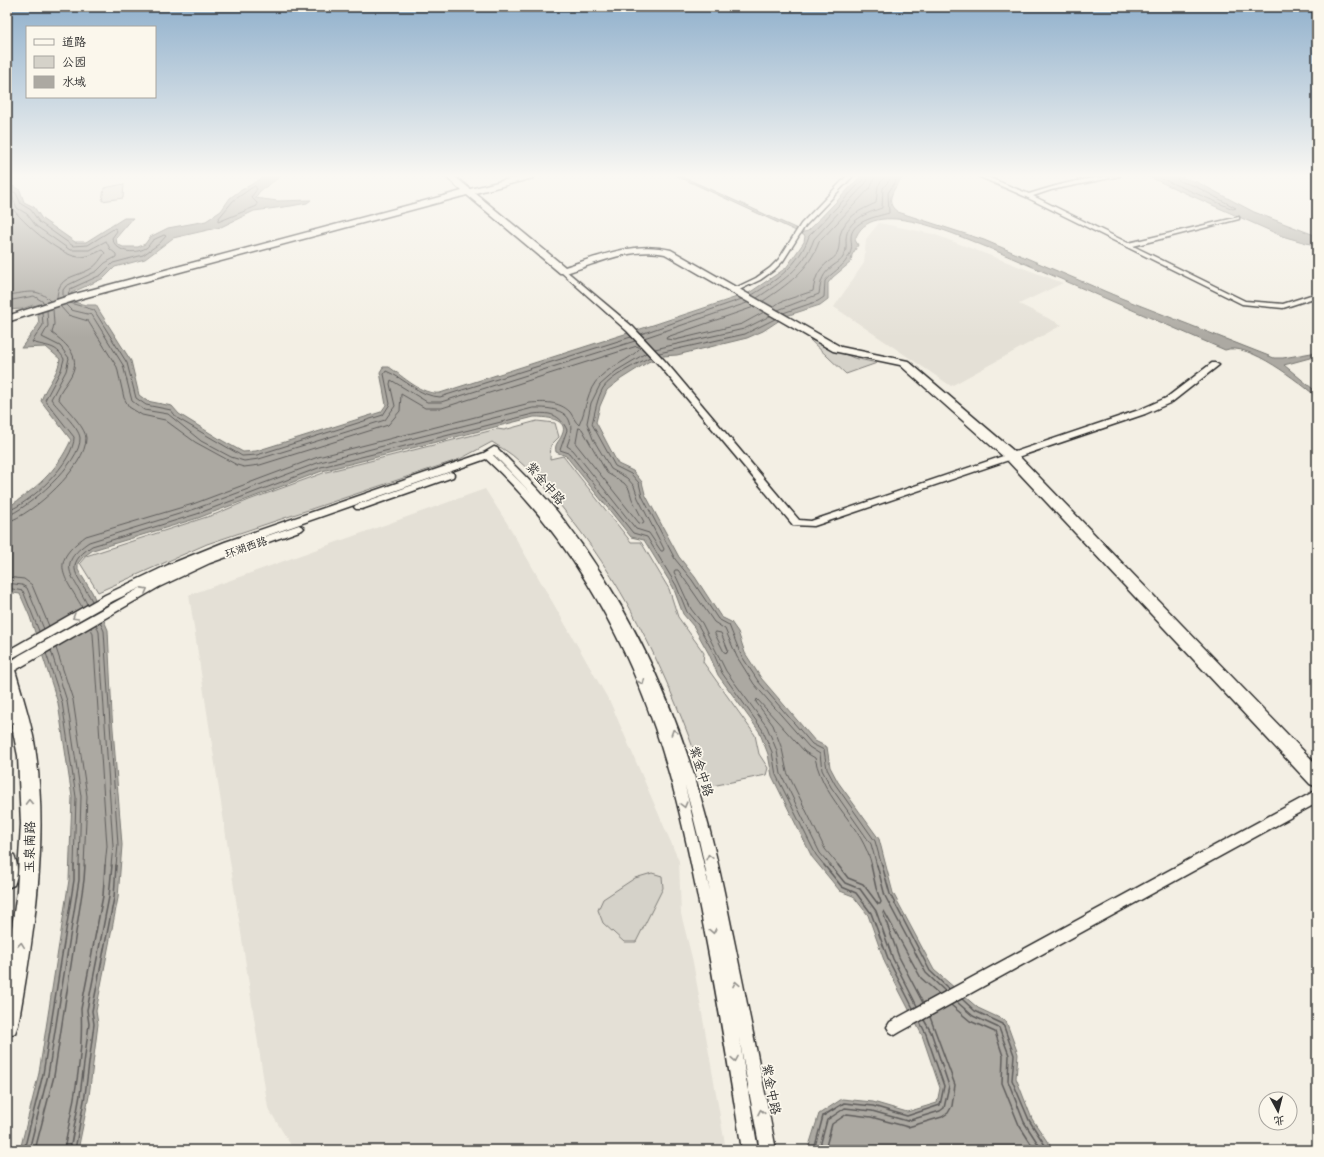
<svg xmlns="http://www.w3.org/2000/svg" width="1324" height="1157" font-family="'Patrick Hand','LXGW WenKai TC',sans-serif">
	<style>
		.built { fill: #e4e0d6 }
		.green { fill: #d5d2c9; stroke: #807e7a }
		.water { fill: #aca9a2; stroke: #787772 }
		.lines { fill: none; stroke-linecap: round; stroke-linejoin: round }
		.shore-far1 { stroke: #5f5d5b; stroke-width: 1 }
		.shore { stroke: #5f5d5b; stroke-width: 1.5 }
		.street-casing { stroke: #2b2b2b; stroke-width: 3 }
		.secondary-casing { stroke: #2b2b2b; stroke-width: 3 }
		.street { fill: #fbf7ec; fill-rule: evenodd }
		.secondary { fill: #fbf7ec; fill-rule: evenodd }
		.oneway { stroke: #93918c }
		.labels { text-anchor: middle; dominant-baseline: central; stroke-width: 3.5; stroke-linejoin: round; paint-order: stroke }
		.street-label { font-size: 11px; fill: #2b2b2b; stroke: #fbf7ec }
		.near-street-label { font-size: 13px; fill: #2b2b2b; stroke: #fbf7ec }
	</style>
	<rect width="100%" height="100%" fill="#f3efe4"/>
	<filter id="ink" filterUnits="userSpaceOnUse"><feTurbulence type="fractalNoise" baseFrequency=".025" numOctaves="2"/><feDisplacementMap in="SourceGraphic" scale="8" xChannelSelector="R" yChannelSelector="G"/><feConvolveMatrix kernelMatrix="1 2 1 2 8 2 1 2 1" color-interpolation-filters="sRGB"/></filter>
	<g filter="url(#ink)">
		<g class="built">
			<path d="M879,223L933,234L1063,283L1019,304L1062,325L951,386L834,307L864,263L866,239Z"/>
			<path d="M485,489L507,523L611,704L679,861L681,914L693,962L726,1150H294L268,1108L189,595Z"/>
		</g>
		<g class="green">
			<path d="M124,184L123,198L102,201L104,188Z"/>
			<path d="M809,339L854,358L877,363L846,374Z"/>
			<path d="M537,421L555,423L559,437L551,445L550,459L563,456L631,542H641L669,589L678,617L704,653L703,662L755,735L759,754L768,768L766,775L707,787C676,696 638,609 581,532C562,507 542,481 519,461C511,453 501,448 492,442L460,459L207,544L98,592L80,563L86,556L216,514L249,500L326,472L497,429L504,430Z"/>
			<path d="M652,873L662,876L663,888L636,942H624L603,923L598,910L603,899L635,878Z"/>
		</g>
		<g class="water">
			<path d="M266,176H281L260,191L255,198L278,201L311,200L307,203L291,206L254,211L221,227L173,238L145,259L115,267L104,278L71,293L74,302L86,305H96L100,312L131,361L139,395L147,401L172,406L179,414L223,441L243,452L256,451L381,412L386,405L380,372L383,367H389C404,377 421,395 440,393L656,324L749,293L786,268L804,242L805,236L796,231L677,176H681L804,232L808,231L861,176H904C896,186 882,202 898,212L984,240L1121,298L1274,358H1283L1317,352V356L1284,365L1313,389L1317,397C1300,383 1248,341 1225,350L989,248C960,237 869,193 855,240L858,245L852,255L851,262L833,277L828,283V299L820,305L786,316L763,331L747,338L677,355L663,356L648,362L621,379L607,390L600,406L596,422L618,464L633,471L642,482L645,494L679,557L695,577L721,617L731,622L738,632L745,653L761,678L815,741L827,747L830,767L838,782L879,839L893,893L934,970L978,1008L1006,1021L1018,1054L1016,1078L1032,1119L1053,1150H810L809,1146L819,1114L842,1099L873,1102L907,1112L937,1103L940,1088L922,1035L885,963L868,915L853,896L840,891L812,857L772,776L768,754L759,731L718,675L709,654L694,627L683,614L673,587L644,540L631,537L566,456L556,452C554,444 559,442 562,435C570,418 544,417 534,417L322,471L198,518L93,550L83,557L78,563V570L92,592L108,630L112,716L122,845L118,898L96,1011L98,1024L89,1096L78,1150H20L39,1073L69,880L72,797L58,703L30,617L20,594L7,592V508C36,488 56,473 71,440L41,401C46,385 58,375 60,359L46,347L21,348L39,324L37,307L33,305L22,309L7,310V183L20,190L24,202L34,207L42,219L75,242H86L124,218H133L116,238L117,244L123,247H138L145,244L150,237L168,228L206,221L221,211L230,198L238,192Z"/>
			<path d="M1147,176H1175L1197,182L1254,212L1317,236V246L1282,236Z"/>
		</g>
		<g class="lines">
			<g class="shore-far1">
				<path d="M1155,176L1233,209L1236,208L1195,186L1179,181L1176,176"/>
				<path d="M255,186L257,189L251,197L257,203V206L218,222V219L233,201Z"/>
				<path d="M7,189L16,193L21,204L31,210L39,222L73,246L88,245L115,228L117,231L112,238C116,252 133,255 146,248C149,246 150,243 152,241C156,238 160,237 164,235L166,236L159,244L143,255L113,263L101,275L70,289L68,295"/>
				<path d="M7,194L12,196L17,208L27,214L36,226L70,250H89L106,241L110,249L116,254V257L105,263L97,271L66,286L63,290V297"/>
				<path d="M7,201C17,218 59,256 79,257C87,257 94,254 102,250L105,253C101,258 97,265 92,268C76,278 57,275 57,299"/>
				<path d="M7,295C23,294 38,286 50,301"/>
				<path d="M752,295C777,280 799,265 809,236L863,180L864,176"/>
				<path d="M757,298C781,282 804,268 814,239L866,183L869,176"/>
				<path d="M7,301L34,296L45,303"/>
				<path d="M763,301C787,285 809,270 819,242L871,187L875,176"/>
				<path d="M70,303L94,310L127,363L136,398L146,405L171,410L177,418L242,456L257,455L383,415L390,404L384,374L386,371C406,379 418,396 440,397L631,337"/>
				<path d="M66,305L71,310L92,315L123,365L132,401L144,410L168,414L201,441L231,457L244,461L259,459L385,420L395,406L390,384L391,380L427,402H441L635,341"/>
				<path d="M60,306L68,315L88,321L117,367L124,398L129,407L142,415L165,420L195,442L237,465L244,467L260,465L388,425L400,411L401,394L425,408H442L637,346L640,348C629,361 612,365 600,377C586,390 587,409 579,425C575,422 573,416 570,412C559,401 544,402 530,403L318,457L193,504L86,536C49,563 63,574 82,607"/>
				<path d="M754,307L667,337L666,339L675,340L742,324L764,312"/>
				<path d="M773,307L780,302L813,291C815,278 818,270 828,262C832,259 836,257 837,253C840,247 839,241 840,235C845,217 860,210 876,203L878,186L885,176"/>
				<path d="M778,310L819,294C821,280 822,274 834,265C837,263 842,260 843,257C847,251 846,245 846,239C847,220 867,213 882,208L883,188L893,176"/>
				<path d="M783,313L818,301L824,297L825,281C831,273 842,268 847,259C852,252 852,246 851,239C850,221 876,217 889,213L888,193L899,176"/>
				<path d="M641,334L742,299"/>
				<path d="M644,338L747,303"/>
				<path d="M655,349L744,329L770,316"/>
				<path d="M659,353L745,334L775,319"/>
				<path d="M650,357C637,364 611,376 603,388C597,399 595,412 592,424L615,466L631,474L639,483L642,496L675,559L692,580L718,619L729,625L741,655L758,681L812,744L824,750L827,769L835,784L875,841L882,866"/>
				<path d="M579,428L582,429L607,473L624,483L629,489L632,499L644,522L643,524L639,523L576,444Z"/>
				<path d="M7,511C29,505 75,461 74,437L45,400L61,370L64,359C56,344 46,347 32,342L43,325L42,312"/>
				<path d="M7,516C27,509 82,462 80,438C79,427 58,409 51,399L66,371L69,358L60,346L42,337L48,326L47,310"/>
				<path d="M7,522C32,515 87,466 86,438C85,426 65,408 58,398C60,390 65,386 69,379C83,358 68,345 52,333L54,324L53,309"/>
				<path d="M7,577L24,579L32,585L49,626"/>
				<path d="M7,583L22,585L27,588L44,629"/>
				<path d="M7,588L23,591L39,631"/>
				<path d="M92,601C79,575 61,567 92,546L197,514L321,467L533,414C549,412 560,414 567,430L560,450L569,453L633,533L647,537L676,585L687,612L698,625L713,652L722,673L762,729L772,752L776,775L816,855L825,866"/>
				<path d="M87,604C73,575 55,565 89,542L195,509L320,462L533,408C562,407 579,415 567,446L573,450L636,529L649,533L661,551H663L664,549L638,498L634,486L627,478L611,469L593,439L587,423L591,403L600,385L616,371L646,353"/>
				<path d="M100,622L104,631L118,845L116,866"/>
				<path d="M96,625L99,632L113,846L111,866"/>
				<path d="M91,628L93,634L107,846L105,866"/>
				<path d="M716,632L721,633L728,650L727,653L724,652L715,634Z"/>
				<path d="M56,648L73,700L87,796L84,866"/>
				<path d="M51,651L67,701L81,796L79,866"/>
				<path d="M46,653L62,702L76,797L74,866"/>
				<path d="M831,866L820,853L781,774L777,751L767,727L726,671L702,623L691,609L674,572L675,570H678L714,622L725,629L737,657L754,684L809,747L820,754L822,770L831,787L871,844L877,866"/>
				<path d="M839,866L825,849L787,772L782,749L773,725L756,702L757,699L805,752L815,758C825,804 862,823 872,866"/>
			</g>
			<g class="shore">
				<path d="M824,865L842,887L856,893L871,913L889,961L913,1008"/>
				<path d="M830,865L845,883L860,889L876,911L893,959L917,1006"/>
				<path d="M838,865L848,878L863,884L878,904H880L881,902L876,888L871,865"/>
				<path d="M877,865L885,896L926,973L945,991"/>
				<path d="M882,865L890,894L930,971L949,989"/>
				<path d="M962,999L975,1011L1003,1024L1014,1055L1012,1080L1029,1120L1048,1150"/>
				<path d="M957,1002L973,1016L999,1028L1009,1055L1008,1081L1024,1122L1042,1150"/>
				<path d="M923,1003L899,957L883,913L884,911L921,978L939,994"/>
				<path d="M951,1005L970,1021L995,1032L1003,1056L1002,1083L1019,1125L1035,1150"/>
				<path d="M24,1150L43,1074L74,880V865"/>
				<path d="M29,1150L48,1075L79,880V865"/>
				<path d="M35,1150L54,1076L84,880L85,865"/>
				<path d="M64,1150C73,1104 84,1056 81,1009L103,896L105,865"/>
				<path d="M70,1150L80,1095L89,1024L87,1010L109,897L112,865"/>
				<path d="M75,1150L85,1095L94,1024L92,1011L114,898L116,865"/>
				<path d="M814,1150L823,1116L844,1103L873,1106L907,1116L940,1105L944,1086L926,1034L920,1022"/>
				<path d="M819,1150L827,1120L845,1108L872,1111L907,1121L940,1111L944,1108L949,1086L931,1032L924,1020"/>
				<path d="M825,1150L832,1124L847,1114L871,1117L908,1127L942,1117L948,1113L952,1106L955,1085L930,1017"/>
			</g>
			<g class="street-casing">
				<g id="street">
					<path d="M847,176H853L805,226L783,261L774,270L760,280L737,291H733V289L756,278L770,268L779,259L801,224Z"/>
					<path d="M978,176H985L1029,194C1056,185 1091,176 1120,176L1051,190L1033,196L1128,243L1239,217V219L1133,246L1245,301L1283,304L1317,293V297L1283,308L1242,304L1024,196Z"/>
					<path d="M561,270H565L633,327L665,361L799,520L811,521L1139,410L1166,398L1212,363H1215L1219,365L1172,402L1145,414L814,526L793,525L659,365L627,331L561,272Z"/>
					<path d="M494,447L497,448C521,472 545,495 565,522C632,609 678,711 706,817C718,859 726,902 735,945C749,1013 763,1082 776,1150H760L739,1037L758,1150H742C729,1069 716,988 700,908C688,847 675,786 655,728C620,627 565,531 486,459L228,549L299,525L304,528L302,530L210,563L159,587L7,675V664L20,655L142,587L113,601L7,661V651L105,595L168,565L225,542L484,453ZM493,455H494L531,493ZM685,786C695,821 703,856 710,891Z"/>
					<path d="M450,472L453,473L454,475L453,477L362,509H356L354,507L356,505Z"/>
					<path d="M1317,790V803L900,1032L895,1035L890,1032L887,1027L890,1022Z"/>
				</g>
			</g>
			<g class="secondary-casing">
				<g id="secondary">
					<path d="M445,176H454L470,189L521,176H534L533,178L475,193L565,267C600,256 634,241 671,250L841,347L908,361L1016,453L1317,765V787L1310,784L1006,459L900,365L833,351L665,254C631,247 598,263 566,273H560L467,195L83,298L7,322V316L75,294L462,191Z"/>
					<path d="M7,663L13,665L15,670C22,695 31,721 35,747C49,839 34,934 18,1025L15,1033L7,1036V964L17,891L21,824L18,756L7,702Z"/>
					<path d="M7,852L14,855C18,865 18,875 14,885L7,888Z"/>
				</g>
			</g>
			<use href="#street" class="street"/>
			<use href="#secondary" class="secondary"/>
		</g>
		<defs><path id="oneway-chevron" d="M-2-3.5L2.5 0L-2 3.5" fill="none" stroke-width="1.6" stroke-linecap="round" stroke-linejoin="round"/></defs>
		<g class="oneway">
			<use href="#oneway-chevron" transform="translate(145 590) rotate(-29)"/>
			<use href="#oneway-chevron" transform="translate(75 617) rotate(150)"/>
			<use href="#oneway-chevron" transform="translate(642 682) rotate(68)"/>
			<use href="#oneway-chevron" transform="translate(674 732) rotate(-108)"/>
			<use href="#oneway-chevron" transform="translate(29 802) rotate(-91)"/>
			<use href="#oneway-chevron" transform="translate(684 805) rotate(75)"/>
			<use href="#oneway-chevron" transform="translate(709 857) rotate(-103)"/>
			<use href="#oneway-chevron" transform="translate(713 931) rotate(79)"/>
			<use href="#oneway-chevron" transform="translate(21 945) rotate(-84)"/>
			<use href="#oneway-chevron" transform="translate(736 984) rotate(-101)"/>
			<use href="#oneway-chevron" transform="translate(735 1059) rotate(80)"/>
			<use href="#oneway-chevron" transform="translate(761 1112) rotate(-101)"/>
		</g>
	</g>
	<linearGradient id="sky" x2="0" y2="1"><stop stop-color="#90b0cc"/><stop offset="0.52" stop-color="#faf8f3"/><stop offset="1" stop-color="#faf8f3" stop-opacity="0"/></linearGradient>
	<rect width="1324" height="338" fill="url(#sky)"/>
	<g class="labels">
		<g class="street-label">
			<text transform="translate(246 547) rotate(-19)">环湖西路</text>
		</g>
		<g class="near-street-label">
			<text transform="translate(546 483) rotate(49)">紫金中路</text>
			<text transform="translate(702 771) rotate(73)">紫金中路</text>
			<text transform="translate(29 847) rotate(-89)">玉泉南路</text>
			<text transform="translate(772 1089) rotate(79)">紫金中路</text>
		</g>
	</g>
	<rect width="1324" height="1157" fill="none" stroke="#fbf7ec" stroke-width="24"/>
	<rect x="12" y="12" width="1300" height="1133" fill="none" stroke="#2b2b2b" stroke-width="1.5" filter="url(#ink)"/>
	<rect x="26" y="26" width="130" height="72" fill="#fbf7ec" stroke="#a8a59f"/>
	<rect x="34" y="39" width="20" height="6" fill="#fbf7ec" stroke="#a8a59f"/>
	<text x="62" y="46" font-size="12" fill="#2b2b2b">道路</text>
	<rect x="34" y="56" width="20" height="12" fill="#d5d2c9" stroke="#a8a59f"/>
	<text x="62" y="66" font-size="12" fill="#2b2b2b">公园</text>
	<rect x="34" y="76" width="20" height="12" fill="#aca9a2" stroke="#a8a59f"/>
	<text x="62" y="86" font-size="12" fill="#2b2b2b">水域</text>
	<g transform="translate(1278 1111) rotate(173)"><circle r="19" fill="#fbf7ec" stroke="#a8a59f"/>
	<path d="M0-3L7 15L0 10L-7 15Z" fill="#2b2b2b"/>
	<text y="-6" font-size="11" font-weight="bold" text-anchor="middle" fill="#2b2b2b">北</text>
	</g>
</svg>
